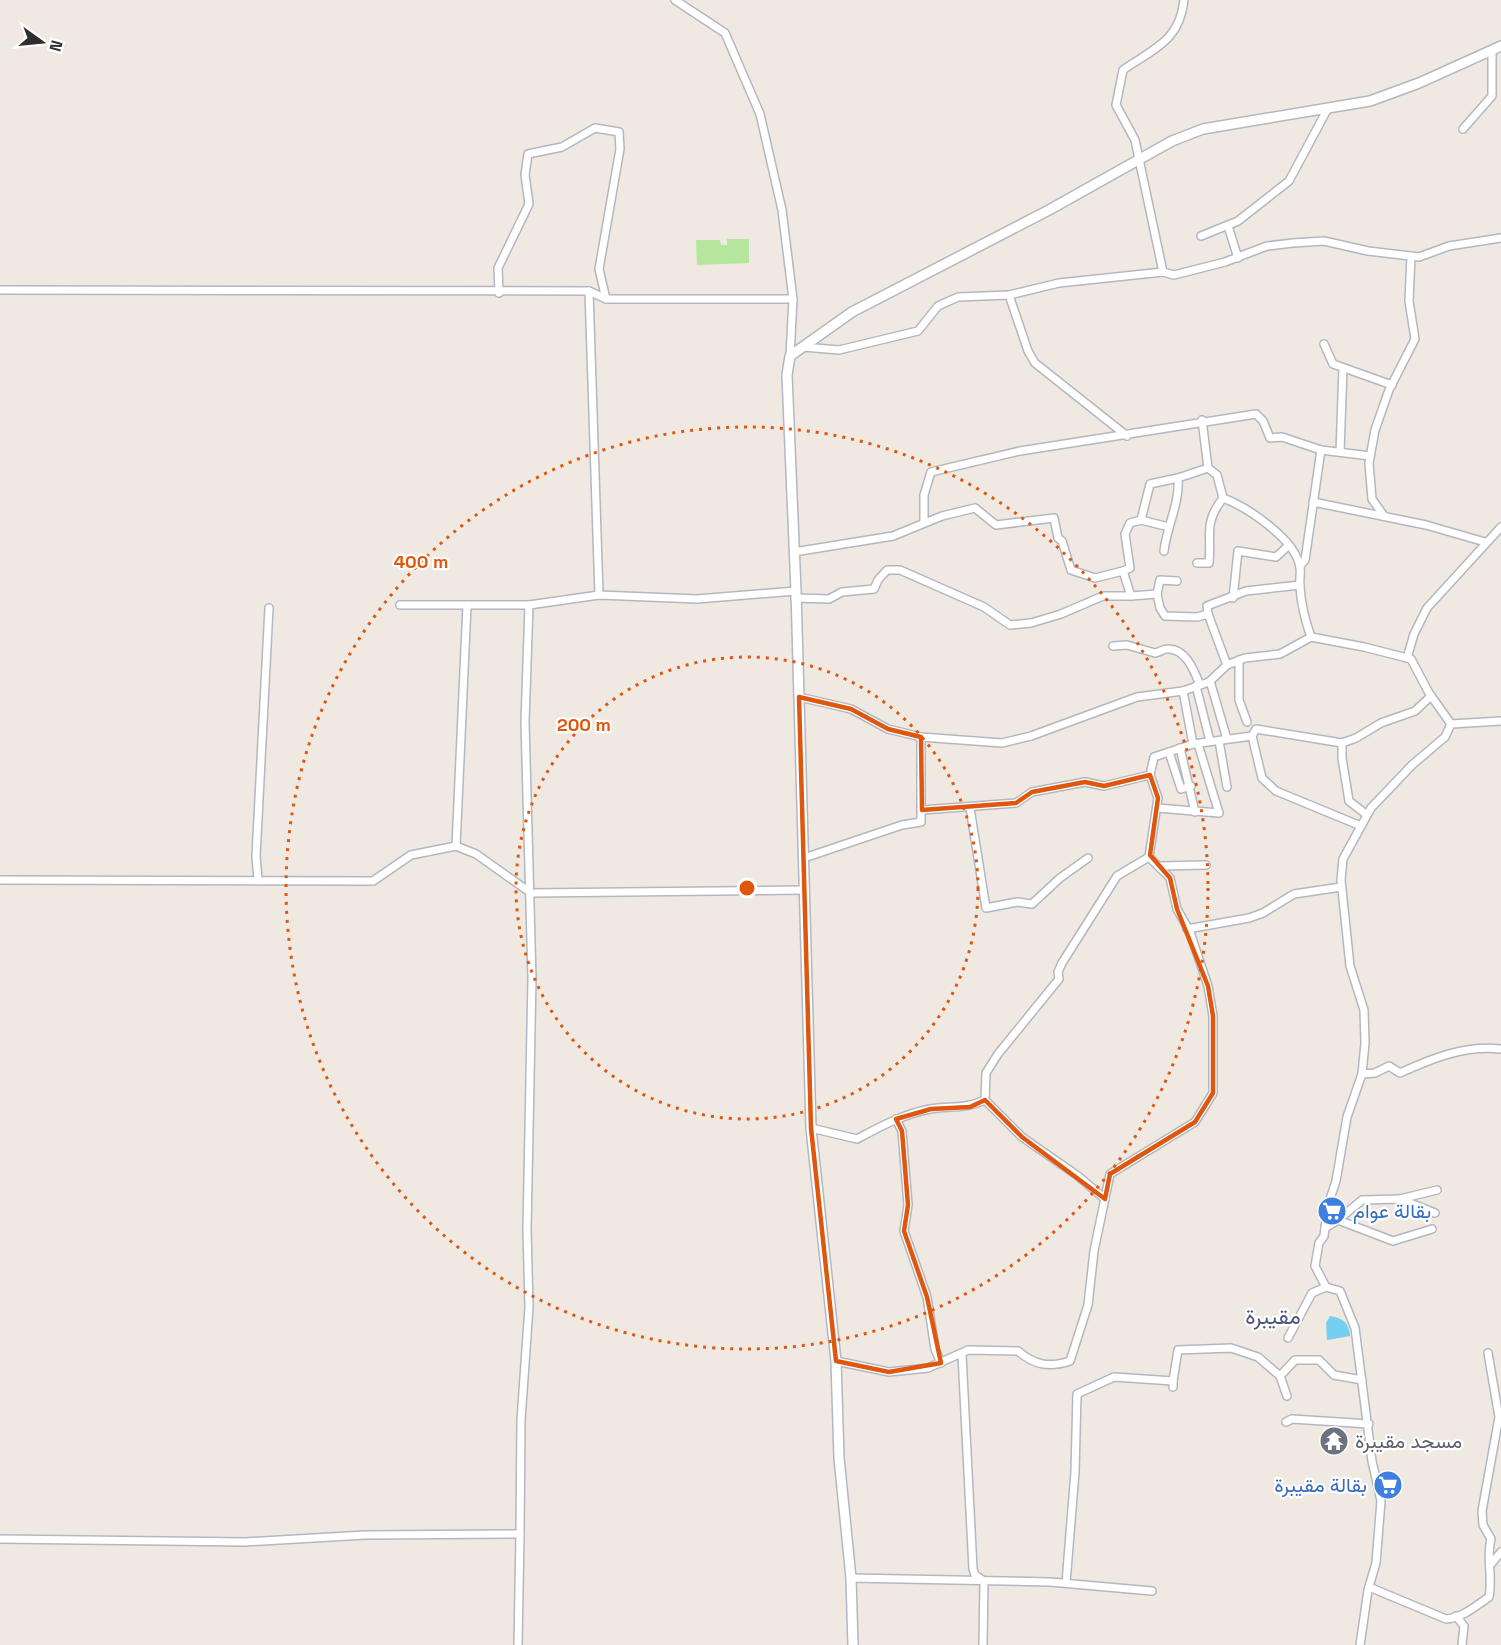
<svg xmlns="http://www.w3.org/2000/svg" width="1501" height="1645" font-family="'Space Grotesk',Vazirmatn,sans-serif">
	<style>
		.green { fill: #b6e59e }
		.water { fill: #75cff0 }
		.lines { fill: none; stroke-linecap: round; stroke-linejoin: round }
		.street-casing { stroke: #b4b7c1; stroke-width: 10 }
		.secondary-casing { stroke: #b4b7c1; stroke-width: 12 }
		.street { stroke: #fff; stroke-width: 7 }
		.secondary { stroke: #fff; stroke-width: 9 }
		.marked { fill: none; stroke: #df570e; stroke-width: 4.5; stroke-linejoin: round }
		.ring { fill: none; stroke: #df570e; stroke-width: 3; stroke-dasharray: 3 6 }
		.labels { text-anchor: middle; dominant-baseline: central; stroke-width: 4.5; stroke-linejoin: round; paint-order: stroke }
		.shop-label { font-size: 20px; fill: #366cbe; stroke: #fff; text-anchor: start }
		.worship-label { font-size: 20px; fill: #5b616d; stroke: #fff; text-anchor: start }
		.quarter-label { font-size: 22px; fill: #4d5680; stroke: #fff }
		.centre { fill: #df570e; stroke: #fff; stroke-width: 3 }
		.ring-label { font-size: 18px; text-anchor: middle; font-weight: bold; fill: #df570e; stroke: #fff; stroke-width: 4.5; stroke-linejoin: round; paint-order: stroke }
	</style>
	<rect width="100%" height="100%" fill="#efe9e1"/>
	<path class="green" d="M727,239H749V263L697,265L696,240H720L721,245H727Z"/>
	<path class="water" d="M1330,1316C1342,1318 1349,1322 1350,1336L1327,1340L1326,1323Z"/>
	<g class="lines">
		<g class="street-casing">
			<g id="street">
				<path d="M675,0L725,33L760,114L782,210L793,299L790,356"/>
				<path d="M1463,129L1492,96V50"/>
				<path d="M1228,226L1238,258"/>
				<path d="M1201,236L1238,221L1289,181L1328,108"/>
				<path d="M1163,272L1135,140L1116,105L1123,70C1153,49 1180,41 1184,0"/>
				<path d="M0,290L589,291L606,299H793"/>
				<path d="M589,291L599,595"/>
				<path d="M499,293L498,268L529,204L525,175L528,154L562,147L595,128L619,132L620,149L599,269L606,299"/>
				<path d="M1009,295L1028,351L1035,363L1127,436"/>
				<path d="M1324,344L1333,364L1392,385"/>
				<path d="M803,347L839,350L918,331L938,306L958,297L1009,295L1059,283L1163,272L1174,275L1225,262L1267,246L1293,243L1324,241L1368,251L1419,257L1449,246L1501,238"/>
				<path d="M1340,452L1343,368"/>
				<path d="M1223,498C1247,507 1297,540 1300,568C1301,574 1299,581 1300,587C1301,604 1305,620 1311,637"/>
				<path d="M1313,502L1426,525L1485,542"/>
				<path d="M1384,516L1372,499L1369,463L1375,430L1389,390L1415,339L1409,301L1411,256"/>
				<path d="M924,523V495L931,472L1020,451L1256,414L1263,421L1270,438L1282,437L1321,450L1370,456"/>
				<path d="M1169,527L1141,520L1150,484L1178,478"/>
				<path d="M1164,551C1167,525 1180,504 1178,478L1208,468L1202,420"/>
				<path d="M794,552L893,536L942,516L975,508L996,525L1054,518L1058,538L1062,541L1071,570L1095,578L1123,571L1131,596L1157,594L1160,608L1165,616L1197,617L1208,614L1227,665"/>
				<path d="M1197,563H1209C1212,534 1203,524 1223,498L1217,475L1208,468"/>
				<path d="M1300,566L1305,560L1321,450"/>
				<path d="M1123,571L1130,568L1125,534L1130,523L1141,520"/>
				<path d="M1157,594L1160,580L1177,581"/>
				<path d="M795,598L829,599L842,592L874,589L878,580L887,570H900L984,607L1010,625L1031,623L1061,614L1103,596H1131"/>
				<path d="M1233,598L1238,551L1276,557L1288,546"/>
				<path d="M400,605H529L599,595L697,599L796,591"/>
				<path d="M1208,614L1207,606L1246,591L1300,585"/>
				<path d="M1113,646L1127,645L1155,653C1161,652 1164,648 1169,649C1187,650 1194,671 1200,685"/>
				<path d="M1407,658L1414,634L1427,608L1501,527"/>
				<path d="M1239,660V700L1247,722"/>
				<path d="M1210,681L1227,739"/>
				<path d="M1196,686L1210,741"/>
				<path d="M1183,691L1193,744"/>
				<path d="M799,697L851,709L888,729L921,737V822L902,825L804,858"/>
				<path d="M1252,736L1256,729L1342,743L1356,738L1381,723L1415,711L1431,696"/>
				<path d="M921,737L1002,743L1031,736L1137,697L1183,691L1209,682L1227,665L1245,658L1280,654L1311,637L1364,647L1411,659L1429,693L1451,724"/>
				<path d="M1219,741L1227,787"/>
				<path d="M1342,743V758L1349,801L1367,815"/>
				<path d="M1180,748L1195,812"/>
				<path d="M1169,752L1181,789L1191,786"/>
				<path d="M970,808L986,908L1017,902L1032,904L1060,878L1088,858"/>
				<path d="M1157,808L1219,813L1198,744"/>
				<path d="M922,810L1016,803L1032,792L1085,782L1104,786L1150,775L1154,757L1193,744L1252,736L1262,778L1276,791L1361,826"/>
				<path d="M456,846L467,605"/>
				<path d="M1160,866L1206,865"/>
				<path d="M0,880L373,881L411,855L456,846L476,854L531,893L805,890"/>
				<path d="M258,880L256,856L269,608"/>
				<path d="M1187,929L1249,918L1263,913L1294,894L1341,887"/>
				<path d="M1362,1074L1375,1073L1389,1066L1400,1073C1433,1058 1465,1045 1501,1049"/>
				<path d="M896,1119L902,1131L908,1205L904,1231L927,1297L935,1349L941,1363"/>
				<path d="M811,1128L857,1139C881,1126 904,1114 930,1109C950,1106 966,1109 985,1100"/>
				<path d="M1105,1199L1078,1176L1022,1137L985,1100L986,1073L998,1054L1059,979L1058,972L1062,963L1117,876L1149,857"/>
				<path d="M1400,1199L1437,1190"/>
				<path d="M1338,1220L1393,1241L1432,1229"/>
				<path d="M1325,1228L1338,1220L1362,1200L1400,1199L1435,1213"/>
				<path d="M1326,1287L1340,1291L1355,1328L1372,1461L1381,1501L1376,1563L1368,1590L1360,1645"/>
				<path d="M1288,1338L1312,1293L1326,1287L1315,1266L1319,1243L1324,1236L1328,1205L1336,1181L1347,1117L1362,1074L1365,1043L1364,1010L1350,966L1341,880L1343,859L1371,808L1412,765L1445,737L1451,724L1501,721"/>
				<path d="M962,1355L973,1569L975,1575L984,1581L983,1645"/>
				<path d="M836,1361L889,1372L928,1368L968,1350L1018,1351C1034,1365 1049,1368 1070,1361L1088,1305L1094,1251L1110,1174L1195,1122L1213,1093V1016L1208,986L1190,932L1177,909L1170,878L1149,857L1158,798L1150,775"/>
				<path d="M1280,1376L1295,1360H1319L1334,1375L1362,1380"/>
				<path d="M1173,1381L1178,1350L1231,1348L1258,1357L1280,1376L1287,1396"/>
				<path d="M1286,1422L1292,1419L1369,1424"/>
				<path d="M520,1534L521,1420L529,1307L527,1230L532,978L525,722L529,605"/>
				<path d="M0,1539L245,1542L365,1535L520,1534L518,1645"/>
				<path d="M1491,1564L1501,1552"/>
				<path d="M851,1578L1050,1582L1152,1591"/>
				<path d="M1066,1583L1075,1472L1077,1394L1114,1377L1173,1381V1387"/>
				<path d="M1369,1587L1446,1619C1461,1619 1477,1605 1489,1597C1493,1577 1486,1558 1491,1539L1483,1525L1482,1511L1499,1417L1488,1353"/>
				<path d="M1456,1616L1464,1626L1462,1645"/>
			</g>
		</g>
		<g class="secondary-casing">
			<path id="secondary" d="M853,1645L851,1578L839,1458L836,1361L811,1128L796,591L787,375L790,356L852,312L1049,210L1172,141L1203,129L1370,101L1419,83L1501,46"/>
		</g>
		<use href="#street" class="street"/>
		<use href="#secondary" class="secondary"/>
	</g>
	<path class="marked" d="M799,697L851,709L888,729L921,737L922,810L1016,803L1032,792L1085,782L1104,786L1150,775L1158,798L1150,855L1170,878L1177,909L1208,986L1213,1016V1093L1195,1122L1110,1174L1105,1199L1022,1137L985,1100L970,1107L931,1109L896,1119L902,1131L908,1205L904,1231L927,1297L941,1363L889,1372L836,1361L811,1128Z"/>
	<g class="ring">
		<circle cx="747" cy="888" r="231"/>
		<circle cx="747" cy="888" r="461"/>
	</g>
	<defs>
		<g id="supermarket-disc" transform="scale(1.5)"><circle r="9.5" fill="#3f7fe0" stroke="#fff"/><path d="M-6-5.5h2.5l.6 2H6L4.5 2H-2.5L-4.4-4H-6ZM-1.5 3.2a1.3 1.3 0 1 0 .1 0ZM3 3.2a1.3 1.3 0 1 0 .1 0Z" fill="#fff"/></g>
		<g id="temple-disc" transform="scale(1.5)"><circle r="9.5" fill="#6b7280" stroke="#fff"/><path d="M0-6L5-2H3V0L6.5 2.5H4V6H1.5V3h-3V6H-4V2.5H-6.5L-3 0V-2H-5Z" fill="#fff"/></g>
	</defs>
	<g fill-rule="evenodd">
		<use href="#supermarket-disc" x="1332" y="1211"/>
		<use href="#temple-disc" x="1334" y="1441"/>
		<use href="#supermarket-disc" x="1388" y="1485"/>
	</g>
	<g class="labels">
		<g class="shop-label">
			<text x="1353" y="1211">بقالة عوام</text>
			<text x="1367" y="1485" text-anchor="end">بقالة مقيبرة</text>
		</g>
		<g class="worship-label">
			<text x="1355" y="1441">مسجد مقيبرة</text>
		</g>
		<g class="quarter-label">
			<text x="1273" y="1316">مقيبرة</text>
		</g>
	</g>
	<circle cx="747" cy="888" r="9" class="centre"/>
	<g class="ring-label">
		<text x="421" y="568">400 m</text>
		<text x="584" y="731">200 m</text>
	</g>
	<g transform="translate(42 42) rotate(105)" stroke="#ffffff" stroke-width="4.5" paint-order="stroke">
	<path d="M0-4.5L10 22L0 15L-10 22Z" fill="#2e2e2e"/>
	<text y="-9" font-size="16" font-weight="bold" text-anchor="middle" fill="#2e2e2e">N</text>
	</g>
</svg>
